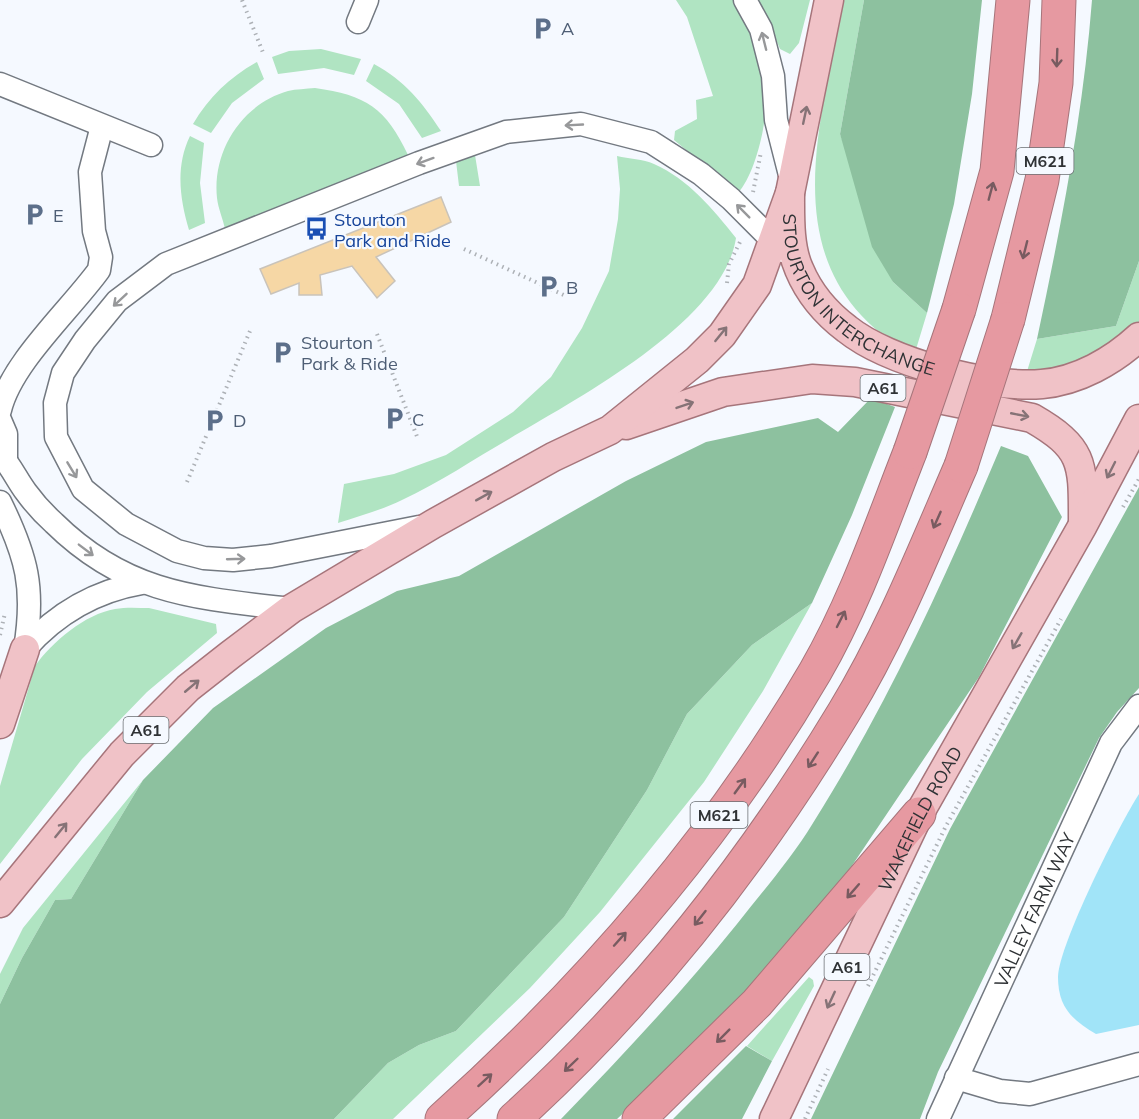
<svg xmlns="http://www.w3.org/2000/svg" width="1139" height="1119" font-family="Mulish,sans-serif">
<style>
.green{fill:#b0e4c2}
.forest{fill:#8dc19f}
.water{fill:#a1e4f8}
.building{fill:#f6d7a5;stroke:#c9c3ba;stroke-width:1.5}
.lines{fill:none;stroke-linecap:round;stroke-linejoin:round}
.minor-casing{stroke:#737981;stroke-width:25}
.major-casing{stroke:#a6757b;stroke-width:31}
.highway-casing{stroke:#a6757b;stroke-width:35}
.path{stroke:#adb1b6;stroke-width:4;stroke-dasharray:1.5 4.5;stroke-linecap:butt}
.minor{stroke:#fff;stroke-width:22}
.major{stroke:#f0c2c7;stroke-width:28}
.highway{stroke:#e699a1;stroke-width:33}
.highway-bridge-casing{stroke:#a6757b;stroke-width:35;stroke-linecap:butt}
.highway-bridge{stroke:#e699a1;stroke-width:33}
.oneway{stroke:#97989a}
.oneway2{stroke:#785b60}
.oneway3{stroke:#867377}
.labels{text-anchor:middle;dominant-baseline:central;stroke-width:4.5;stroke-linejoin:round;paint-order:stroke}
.shield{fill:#f5f9ff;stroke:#6a6e72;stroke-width:1.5}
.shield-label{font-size:16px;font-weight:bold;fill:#2f3235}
.service-label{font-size:18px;fill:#4e5e75;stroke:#f5f9ff;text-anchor:start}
.transit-label{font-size:18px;fill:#164399;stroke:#f5f9ff;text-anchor:start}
.street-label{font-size:18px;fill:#2f3235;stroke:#f5f9ff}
</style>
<rect width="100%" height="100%" fill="#f5f9ff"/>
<path class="green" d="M676,0H736C750,20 763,47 766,73C771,104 759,169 738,193L674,140L675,131L697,119L696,100L713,96L687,17Z
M759,0H810L799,43L790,54L780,49Z
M844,0H864L840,134L893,282L927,313L914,356C769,274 819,131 844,0Z
M321,49L361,59L354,75L324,68L278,74L272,57L289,51Z
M257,62L264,79L232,103L211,133L193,124C209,97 230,77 257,62Z
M374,64C405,81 422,102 441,131L422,138L399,104L366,81Z
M315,88C366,95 386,108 408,155L225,229C223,219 218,208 217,198C212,151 242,104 288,91C296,89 306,89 315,88Z
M190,136L204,143L200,183L205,223L189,230C180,199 175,167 190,136Z
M475,155L480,186H459L456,161Z
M617,156C629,159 643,159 654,164C688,179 713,209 736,238C723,322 578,398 509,439C474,459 439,483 402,500C382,510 359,516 338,523L344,484L394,474L446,455L513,412L551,377L582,328L609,271L618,219L620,189Z
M1139,261V335L1110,356L1024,381L1037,339L1116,326Z
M812,603L763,691L704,782L600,912L530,988L393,1119H334L388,1063L419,1045L456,1031L564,917L647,790L687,714L752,645Z
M149,608L216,624L217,633L147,692L82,759L0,864V786L35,666C52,642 85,614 115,609C126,607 138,608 149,608Z
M143,780L71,899L55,900L22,958L0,1004V974L23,928Z
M809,977L813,980L814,986L772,1061L747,1046Z"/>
<path class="forest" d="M864,0H982L972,94L954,204L927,313L893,282L872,247L840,134Z
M1092,0H1139V261L1116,326L1037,339C1061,226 1083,115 1092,0Z
M871,398L895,407L852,515L812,603L752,645L687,714L647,790L564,917L456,1031L419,1045L388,1063L334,1119H0V1004L22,958L55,900L71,899L143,780L213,708L326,628L397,591L459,576L626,481L706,442L818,418L838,432Z
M1001,446L1028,456L1062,517L979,677L843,879L771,965L678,1063L617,1119H561C622,1056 682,992 737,924C763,891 791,859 813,823C889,702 946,577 1001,446Z
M1139,487V688L1117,712L1099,738L938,1072L920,1119H811L950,829Z
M746,1046L772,1061L742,1119H673Z"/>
<path class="water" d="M1139,794V1025L1096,1034C1072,1020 1058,1007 1058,977C1058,946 1120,823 1139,794Z"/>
<path class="building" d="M441,197L451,222L376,257L395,281L377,298L352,266L320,275L322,295H299V283L271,294L260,269Z"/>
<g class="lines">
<defs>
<g id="minor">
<path d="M745,0L761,29L773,76L776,120L791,179"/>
<path d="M358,22L367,0"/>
<path d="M0,84L151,145"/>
<path d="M0,410C11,363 71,309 99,270L101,257L94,231L90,172L102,126"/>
<path d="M0,420L6,434V461"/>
<path d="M0,454C11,466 17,480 26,492C34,503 44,514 54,523C126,594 196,598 291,609"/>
<path d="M0,502C27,557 35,588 25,649"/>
<path d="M419,527L271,556L233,560L204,558L177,551L126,524L83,489L56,437L55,403L63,373L85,340L117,301L166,264L419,163L506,132L581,124L651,142L701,174L731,199L783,251"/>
<path d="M25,649C56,614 95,591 142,583"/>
<path d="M956,1078L1000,1091L1030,1094L1139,1064"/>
<path id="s1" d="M938,1119L1111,743L1139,706"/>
</g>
<g id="major">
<path id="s2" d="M829,0L790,193C790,217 789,247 799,269C809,293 827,314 847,329C888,362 990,389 1042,384C1078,381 1113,361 1139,337"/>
<path d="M626,425L723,392L812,379L855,382L1032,418C1084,448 1083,463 1083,520"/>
<path d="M0,724L25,649"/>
<path d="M0,903L122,754L188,688L230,655L291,609L433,524L553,457L610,430L697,360L722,335L757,285L790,193"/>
<path id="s3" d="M774,1119L919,814L1083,525L1139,419"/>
</g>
<path id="highway" d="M959,309L997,171L1013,0
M1008,319L1042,180L1056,83L1059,0
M442,1119C586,990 717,840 815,672C855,603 881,526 910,452
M514,1119C643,1002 754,861 844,712C891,635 925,549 961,466
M639,1119L757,1003L919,814"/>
</defs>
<use href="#minor" class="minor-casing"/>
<use href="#major" class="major-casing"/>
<use href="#highway" class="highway-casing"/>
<path class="path" d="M242,0L264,55
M753,192L761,152
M464,249L566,296
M727,283L729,264L741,240
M377,334L418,439
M187,482L250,331
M1123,507L1139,479
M0,635L5,613
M868,986L946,826L1061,619
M805,1119L828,1069"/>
<use href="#minor" class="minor"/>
<use href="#major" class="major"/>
<use href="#highway" class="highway"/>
<defs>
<path id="highway-bridge" d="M910,452L959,309
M961,466L1008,319"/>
</defs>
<use href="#highway-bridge" class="highway-bridge-casing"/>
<use href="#highway-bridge" class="highway-bridge"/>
</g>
<defs><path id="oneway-shaft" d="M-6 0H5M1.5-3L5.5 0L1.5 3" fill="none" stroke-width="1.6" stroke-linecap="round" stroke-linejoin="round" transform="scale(1.5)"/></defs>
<g class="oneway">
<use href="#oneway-shaft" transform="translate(764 41) rotate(-104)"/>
<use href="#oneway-shaft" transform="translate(574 125) rotate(177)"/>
<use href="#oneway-shaft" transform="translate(425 161) rotate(160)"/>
<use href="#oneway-shaft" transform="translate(743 211) rotate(-135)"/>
<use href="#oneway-shaft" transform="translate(120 300) rotate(137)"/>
<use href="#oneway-shaft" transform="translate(72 470) rotate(59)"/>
<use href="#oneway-shaft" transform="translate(86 550) rotate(37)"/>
<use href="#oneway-shaft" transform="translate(236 559) rotate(-2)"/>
</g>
<g class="oneway2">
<use href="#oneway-shaft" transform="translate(1057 58) rotate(92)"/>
<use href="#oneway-shaft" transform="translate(991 191) rotate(-75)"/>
<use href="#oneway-shaft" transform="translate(1025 250) rotate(104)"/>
<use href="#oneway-shaft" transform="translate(937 520) rotate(114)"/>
<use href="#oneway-shaft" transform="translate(841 619) rotate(-63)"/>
<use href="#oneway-shaft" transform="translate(813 760) rotate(123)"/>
<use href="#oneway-shaft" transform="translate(740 786) rotate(-54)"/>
<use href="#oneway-shaft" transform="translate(853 891) rotate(131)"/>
<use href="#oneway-shaft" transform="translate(700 918) rotate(128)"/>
<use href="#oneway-shaft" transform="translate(620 939) rotate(-48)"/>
<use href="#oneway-shaft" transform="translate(723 1036) rotate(135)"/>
<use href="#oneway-shaft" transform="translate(571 1065) rotate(136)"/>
<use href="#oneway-shaft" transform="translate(485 1080) rotate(-42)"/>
</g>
<g class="oneway3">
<use href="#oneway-shaft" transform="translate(805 115) rotate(-78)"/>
<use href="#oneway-shaft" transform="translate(721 334) rotate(-51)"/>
<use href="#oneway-shaft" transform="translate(685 405) rotate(-19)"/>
<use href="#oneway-shaft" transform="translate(1020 415) rotate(11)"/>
<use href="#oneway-shaft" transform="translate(1111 470) rotate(117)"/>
<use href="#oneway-shaft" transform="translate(484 496) rotate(-29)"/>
<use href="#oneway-shaft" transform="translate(1017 641) rotate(120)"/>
<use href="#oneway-shaft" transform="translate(192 686) rotate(-40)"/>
<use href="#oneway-shaft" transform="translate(61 830) rotate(-51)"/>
<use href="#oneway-shaft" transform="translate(831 1000) rotate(115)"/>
</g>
<defs>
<symbol id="parking-bare" viewBox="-9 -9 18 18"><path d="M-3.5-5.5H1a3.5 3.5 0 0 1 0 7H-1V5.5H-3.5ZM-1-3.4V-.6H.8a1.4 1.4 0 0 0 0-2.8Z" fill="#5c6f8a" stroke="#f5f9ff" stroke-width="2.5" paint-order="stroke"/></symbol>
<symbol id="bus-bare" viewBox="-9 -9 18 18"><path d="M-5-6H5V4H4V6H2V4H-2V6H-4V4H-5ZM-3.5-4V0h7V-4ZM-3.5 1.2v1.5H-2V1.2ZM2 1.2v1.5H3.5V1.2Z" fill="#1a4fb4" stroke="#f5f9ff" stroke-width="2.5" paint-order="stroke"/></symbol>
</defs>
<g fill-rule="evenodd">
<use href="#parking-bare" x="526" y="12" width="33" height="33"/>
<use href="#parking-bare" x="18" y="198" width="33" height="33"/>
<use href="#bus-bare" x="300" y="212" width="33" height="33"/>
<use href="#parking-bare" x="532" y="270" width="33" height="33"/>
<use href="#parking-bare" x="266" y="336" width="33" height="33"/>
<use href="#parking-bare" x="378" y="402" width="33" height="33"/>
<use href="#parking-bare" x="198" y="404" width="33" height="33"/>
</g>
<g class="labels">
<g class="shield">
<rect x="1016.5" y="148" width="57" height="26" rx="4.5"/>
<rect x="860.5" y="375" width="45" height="26" rx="4.5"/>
<rect x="123.5" y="717" width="45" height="26" rx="4.5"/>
<rect x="690.5" y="802" width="57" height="26" rx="4.5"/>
<rect x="824.5" y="954" width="45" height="26" rx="4.5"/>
</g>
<g class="shield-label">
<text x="1045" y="161">M621</text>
<text x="883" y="388">A61</text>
<text x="146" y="730">A61</text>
<text x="719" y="815">M621</text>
<text x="847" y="967">A61</text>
</g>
<g class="service-label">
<text x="561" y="28">A</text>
<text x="53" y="215">E</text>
<text x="566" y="287">B</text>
<text x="301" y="342">Stourton<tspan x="301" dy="21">Park &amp; Ride</tspan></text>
<text x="412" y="419">C</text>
<text x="233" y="420">D</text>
</g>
<g class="transit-label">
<text x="334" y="219">Stourton<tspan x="334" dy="21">Park and Ride</tspan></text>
</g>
<g class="street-label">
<text stroke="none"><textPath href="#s2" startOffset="333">STOURTON INTERCHANGE</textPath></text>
<text stroke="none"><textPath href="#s3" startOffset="334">WAKEFIELD ROAD</textPath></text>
<text stroke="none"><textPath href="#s1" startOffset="230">VALLEY FARM WAY</textPath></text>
</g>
</g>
</svg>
